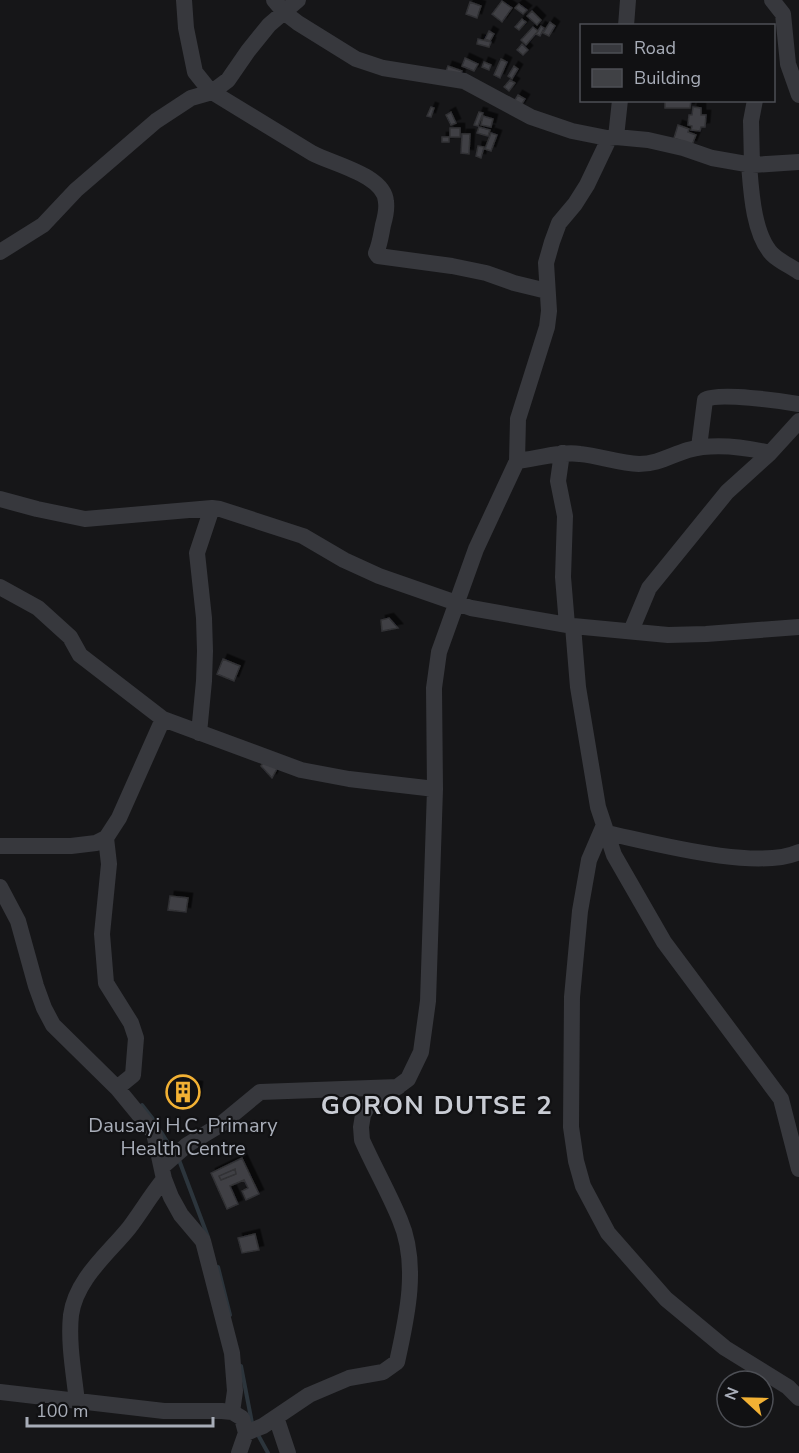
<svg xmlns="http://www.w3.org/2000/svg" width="799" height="1453" font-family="'Nunito Sans',sans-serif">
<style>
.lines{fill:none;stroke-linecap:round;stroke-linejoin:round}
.stream{stroke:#2c353c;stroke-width:4}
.building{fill:#404145;stroke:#303034;stroke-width:1.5;filter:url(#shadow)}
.minor{stroke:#37383d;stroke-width:16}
.labels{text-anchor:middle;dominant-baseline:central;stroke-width:4.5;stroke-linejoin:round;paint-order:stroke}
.poi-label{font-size:20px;fill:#a8adb8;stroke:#111113}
.district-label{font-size:26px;font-weight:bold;letter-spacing:1.5px;fill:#c9ccd4;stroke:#111113}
</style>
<defs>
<filter id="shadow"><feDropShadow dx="4.5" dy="-4.5" stdDeviation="0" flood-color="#0009"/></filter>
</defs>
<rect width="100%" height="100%" fill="#161618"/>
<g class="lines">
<path class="stream" d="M142,1105L156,1123
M161,1132L173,1151
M179,1160L208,1237
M218,1267L230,1315
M241,1366L252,1423
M257,1433L268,1453"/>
</g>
<path class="building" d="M502,1L512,8L502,22L492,14Z
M470,2L481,6L477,18L466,14Z
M519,4L527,10L523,14L515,8Z
M532,11L541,20L537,25L527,16Z
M522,19L526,22L519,30L515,27Z
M550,22L555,26L549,36L543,33Z
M541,26L544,28L540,36L536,34Z
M533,27L538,31L526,45L521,40Z
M489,31L494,34L490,41L485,39Z
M478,39L491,42L489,47L477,44Z
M522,44L528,50L523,55L517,50Z
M465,58L478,64L474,71L462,66Z
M501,59L507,62L500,78L494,75Z
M484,62L491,65L489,70L482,67Z
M448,66L462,71L459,79L445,74Z
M514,66L518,69L512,79L508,76Z
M510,80L515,83L509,91L504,87Z
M518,95L525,99L520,107L513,103Z
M665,100H691L690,108H665Z
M431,107L434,108L431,117L427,116Z
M693,107L701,108V115H706L705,127H701L700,131L691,130L692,126L688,125L689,115H692Z
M451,112L456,123L451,125L446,115Z
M479,112L483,113L478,126L474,125Z
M483,116L493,119L491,127L481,125Z
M678,125L689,129L688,132L696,135L692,145L674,138Z
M479,127L490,130L488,136L477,133Z
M450,128H460V137H450Z
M491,133L497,135L491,151L485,149Z
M462,134H470L469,154L461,153Z
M442,137H449V142H442Z
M478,146L484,147L481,158L476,156Z
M389,618L398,628L382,631L381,620Z
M223,659L240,666L234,681L217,674Z
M266,759L279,765L272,778L261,766Z
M170,896L188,898L186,912L168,910Z
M171,1081L198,1086L196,1103L168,1099Z
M242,1158L259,1194L246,1200L242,1191L248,1188L244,1180L230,1186L238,1204L227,1209L211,1173Z
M235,1169L236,1174L221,1180L219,1176Z
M255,1234L259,1250L242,1253L238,1238Z"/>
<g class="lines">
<path class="minor" d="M184,0L186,28L195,72L211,92
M274,0L285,13L298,23L356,59L383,68L464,81L531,117L572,131L607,138L616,137L648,140L683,148L712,158L752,165L799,162
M772,0L783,14L788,64L799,95
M626,26L628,0
M212,92L312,153C332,164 385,175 386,202C387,209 385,218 383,225C381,235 380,244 376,253L378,256L452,266L486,273L514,283L547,291
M616,137L620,100
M749,164C751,189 753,234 772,254C779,261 790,266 799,272
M752,165L751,121L755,100
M0,252L43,225L76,190L156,121L191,98L212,92L228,80L248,51L269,25L298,0
M699,447L705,400C717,392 782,401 799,404
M562,453L558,481L565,516L563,577L567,625
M517,461C536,459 561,451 580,454C600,456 619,463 639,464C658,464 671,455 688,450C714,443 744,447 770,453
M0,499L37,509L85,519L212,508L220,509L303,536L344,560L379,576L471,608L573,626L668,635L706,634L799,627
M0,587L38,608L70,637L80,655L163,719L301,770L349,779L435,789
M573,626L578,687L598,807L614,855L664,942L781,1099L799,1169
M631,631L649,588L727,492L770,453L799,421
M199,733L204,681L205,651L204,618L197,553L212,508
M604,825L589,860L580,911L572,997L571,1127L576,1161L583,1186L608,1233L666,1299L725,1348L788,1387L799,1398
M607,833C654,843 756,871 799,852
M106,838L109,864L102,934L106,983L131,1023L136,1038L133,1075L117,1088
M0,846H71L96,843L106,838L119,818L163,719
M0,887L18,921L36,986L44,1008L53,1025L117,1088L154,1133L164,1179L171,1197L181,1215L203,1241L232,1353L235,1391L232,1412
M162,1167L187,1145L220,1125L260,1092L398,1087
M0,1392L164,1411H222L232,1412L242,1418L246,1433L239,1453
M77,1402C74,1374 68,1343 71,1315C76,1279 108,1254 129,1228C141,1212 151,1195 164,1179
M276,1417L288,1453
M246,1433L263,1426L309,1395L349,1378L383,1372L397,1362C407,1317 419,1264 400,1220C389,1193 374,1167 362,1140L361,1127L363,1115L369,1104L385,1096L408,1079L421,1052L428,1001L435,789L434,688L439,652L476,549L517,461L518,419L547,327L549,311L546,263L552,242L559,223L575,204L587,185L607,143V138"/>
</g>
<defs>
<symbol id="building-ring" viewBox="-11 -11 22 22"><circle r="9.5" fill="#111113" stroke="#f2b134" stroke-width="1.5"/><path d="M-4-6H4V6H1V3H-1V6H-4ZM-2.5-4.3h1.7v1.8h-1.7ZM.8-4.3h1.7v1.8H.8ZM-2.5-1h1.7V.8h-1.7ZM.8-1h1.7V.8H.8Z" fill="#f2b134"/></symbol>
</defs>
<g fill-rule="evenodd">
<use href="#building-ring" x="164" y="1073" width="38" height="38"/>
</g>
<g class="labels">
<g class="poi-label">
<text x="183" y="1125">Dausayi H.C. Primary<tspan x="183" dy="23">Health Centre</tspan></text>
</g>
<g class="district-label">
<text x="437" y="1105">GORON DUTSE 2</text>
</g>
</g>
<rect x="580" y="24" width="195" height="78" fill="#111113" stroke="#4d4f55" stroke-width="1.5"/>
<rect x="592" y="44" width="30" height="9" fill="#37383d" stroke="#4d4f55" stroke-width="1.5"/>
<text x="634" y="54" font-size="18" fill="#a8adb8">Road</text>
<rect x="592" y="69" width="30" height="18" fill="#404145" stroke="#4d4f55" stroke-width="1.5"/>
<text x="634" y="84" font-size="18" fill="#a8adb8">Building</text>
<g transform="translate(745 1399) rotate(292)"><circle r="28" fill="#111113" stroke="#4d4f55" stroke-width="1.5"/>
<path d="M0-4.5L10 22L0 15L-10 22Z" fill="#f2b134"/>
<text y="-9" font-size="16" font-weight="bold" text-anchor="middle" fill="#a8adb8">N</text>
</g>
<path d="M27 1417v9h186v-9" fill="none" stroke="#a8adb8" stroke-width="3"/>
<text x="36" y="1417" font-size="18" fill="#a8adb8" stroke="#111113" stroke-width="4.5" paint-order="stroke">100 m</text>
</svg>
